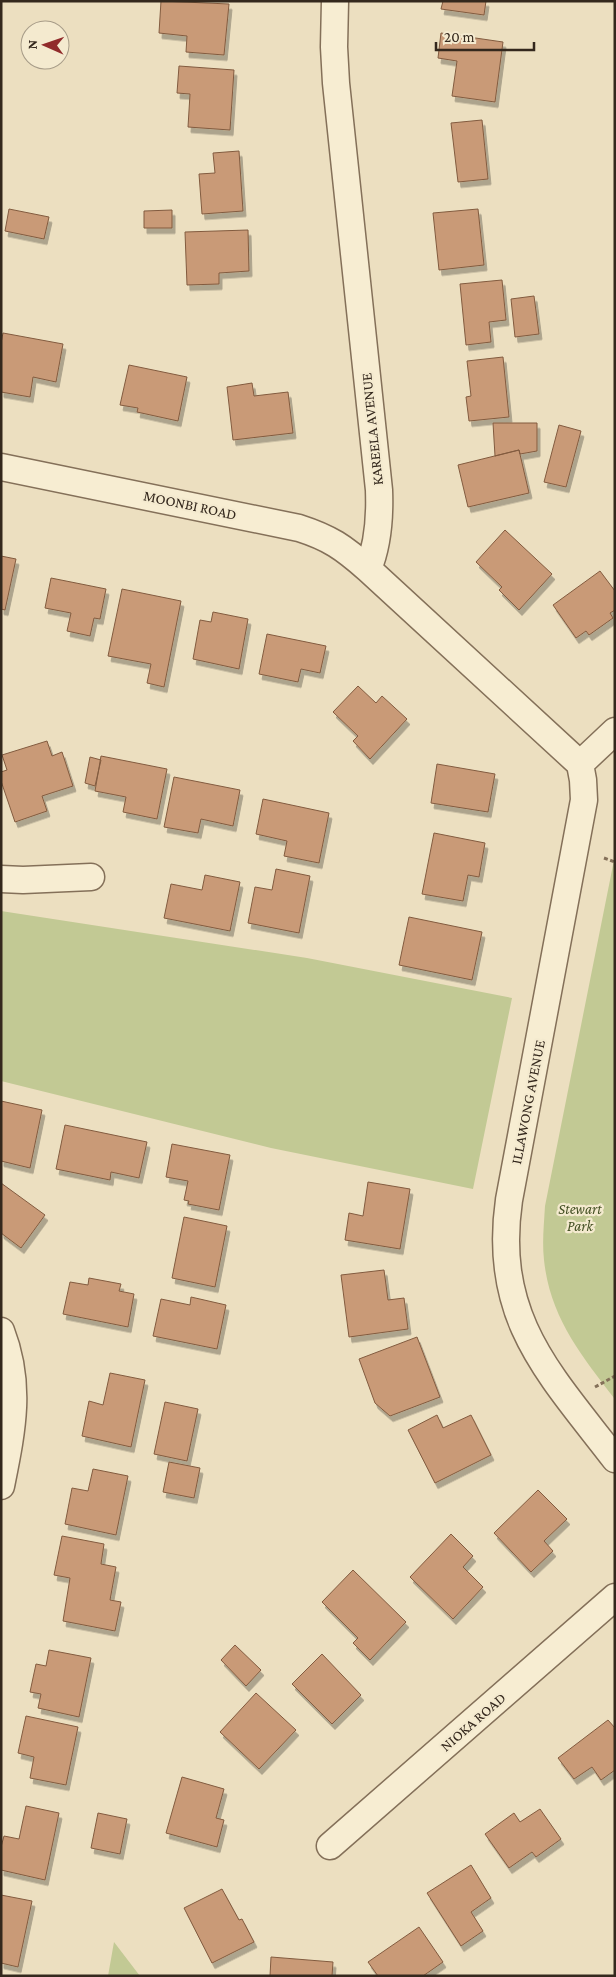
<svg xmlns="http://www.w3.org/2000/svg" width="616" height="1977" font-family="'Crimson Pro',serif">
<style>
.green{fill:#c2c994}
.building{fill:#c99a77;stroke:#825b3f;filter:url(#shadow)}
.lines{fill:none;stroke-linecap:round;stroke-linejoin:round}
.street-casing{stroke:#847059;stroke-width:29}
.path{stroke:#847059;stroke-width:3;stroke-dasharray:4 2.5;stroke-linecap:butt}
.street{stroke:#f7edd2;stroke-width:26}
.labels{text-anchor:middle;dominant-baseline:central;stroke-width:4.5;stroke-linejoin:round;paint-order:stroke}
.street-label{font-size:15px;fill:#34281d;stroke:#f4eacf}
.park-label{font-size:15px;font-style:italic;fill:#445024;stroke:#f4eacf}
</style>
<defs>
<filter id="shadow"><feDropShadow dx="3" dy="5.5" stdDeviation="0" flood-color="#0004"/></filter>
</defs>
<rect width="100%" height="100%" fill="#ecdfc0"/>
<path class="green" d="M615,855V1398H614C581,1355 550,1317 544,1260C542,1242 544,1224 545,1206Z
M1,911L307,958L512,998L473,1189L271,1148L1,1081Z
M114,1942L140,1976H108Z"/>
<path class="building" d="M161,1L229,4L224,55L186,52L187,36L159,33Z
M443,1H486L484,15L441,9Z
M441,33L503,42L495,102L452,96L457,61L438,58Z
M179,66L234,70L230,130L188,127L190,94L177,93Z
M482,120L488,179L458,182L451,123Z
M239,151L243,211L202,214L199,174L215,173L213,153Z
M9,209L49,217L44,239L5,231Z
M478,209L484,265L439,270L433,213Z
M172,210V228H144V211Z
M248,230L249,271L219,273V284L187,285L185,232Z
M502,280L506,320L489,322L491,342L466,345L460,284Z
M534,296L539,334L515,337L511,299Z
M3,333L63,344L56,382L33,377L30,397L1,392V343Z
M503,357L509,417L469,421L466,397L471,396L467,361Z
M129,365L187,377L178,421L137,412L138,408L120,405Z
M252,383L254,396L288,392L293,433L233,440L227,387Z
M493,423H537V451L520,454L519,450L495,456Z
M559,425L581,431L566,487L544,482Z
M519,450L529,493L468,507L458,465Z
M505,530L552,574L519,610L499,590L502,587L476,562Z
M1,556L16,559L5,610L1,609Z
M600,571L615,591V610L610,613L613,618L589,635L586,631L576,638L553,605Z
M51,578L106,589L100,619L94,618L90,636L67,631L71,613L45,608Z
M122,589L181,601L164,687L147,683L151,664L108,656Z
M213,612L248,619L239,669L193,659L200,620L211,622Z
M267,634L326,646L320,673L301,669L298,682L259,674Z
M358,686L376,703L382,696L407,719L370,759L353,741L358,736L333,712Z
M47,741L52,756L62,752L73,786L42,796L47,811L15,822L1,781V772L7,770L2,755Z
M101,756L167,769L157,819L123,812L126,797L95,791Z
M90,757L101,760L95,786L85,783Z
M437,764L495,774L488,812L431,803Z
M174,777L240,790L233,826L201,819L198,833L164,827Z
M263,799L329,813L319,863L284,856L287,841L256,834Z
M434,833L485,843L479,877L468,875L463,901L422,894Z
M276,869L310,876L299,933L248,923L255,887L272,890Z
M205,875L240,882L230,931L164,918L171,884L202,890Z
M409,917L482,932L472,980L399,965Z
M1,1101L42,1110L30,1168L1,1161Z
M65,1125L147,1142L139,1178L111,1172L110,1180L56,1169Z
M172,1144L230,1155L219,1210L188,1204L189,1201L184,1200L188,1181L166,1177Z
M368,1182L410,1189L400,1249L345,1240L349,1213L363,1216Z
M1,1183L45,1215L21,1248L1,1233Z
M184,1217L227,1226L215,1287L172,1278Z
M384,1270L388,1300L404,1298L408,1329L349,1337L341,1275Z
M89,1278L121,1284L119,1291L134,1294L128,1327L63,1314L70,1282L88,1285Z
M191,1297L226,1305L217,1349L153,1336L161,1299L190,1305Z
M417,1337L440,1397L390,1416L375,1403L359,1359Z
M110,1373L145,1380L131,1447L82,1436L89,1401L103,1405Z
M165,1402L198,1409L187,1461L154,1454Z
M437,1415L443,1428L471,1415L491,1455L435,1483L408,1430Z
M169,1462L200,1468L194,1498L163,1492Z
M93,1469L128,1476L116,1535L65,1524L72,1488L88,1491Z
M538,1490L567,1519L544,1541L553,1551L531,1572L494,1533Z
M451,1534L473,1556L463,1567L483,1587L453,1619L410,1577Z
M62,1536L104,1544L101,1564L116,1567L110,1600L121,1602L115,1631L63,1621L70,1578L54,1575Z
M353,1570L406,1622L370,1660L353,1643L358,1638L322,1602Z
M235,1645L261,1670L246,1686L221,1660Z
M49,1650L91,1658L79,1717L38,1708L41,1694L30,1692L36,1664L46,1666Z
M322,1654L361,1695L332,1724L292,1684Z
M256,1693L296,1730L259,1769L220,1732Z
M26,1716L78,1727L66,1785L30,1778L34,1757L18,1753Z
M608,1720L615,1728V1770L601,1780L592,1767L574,1779L558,1758Z
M182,1777L224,1789L216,1818L224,1820L217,1847L166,1833Z
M26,1806L59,1813L45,1880L1,1870V1847L4,1836L19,1839Z
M540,1809L561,1839L536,1857L532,1852L509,1868L485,1834L514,1813L520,1822Z
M98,1813L127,1819L120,1854L91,1848Z
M471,1865L491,1898L471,1912L483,1931L461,1946L427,1893Z
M222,1889L239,1920L242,1919L254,1942L212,1963L184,1908Z
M1,1895L32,1901L18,1967L1,1963Z
M419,1927L443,1962L423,1976H378L368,1962Z
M271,1957L333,1962L332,1976H270Z"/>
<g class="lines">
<defs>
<path id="street" d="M335,1L334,47L336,83L379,490C380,516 378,545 368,569
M1,467L299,528C330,538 343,547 368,569L580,764
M580,764L583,780L584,800L509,1200C492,1318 549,1373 615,1459
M580,764L615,731
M1,879L23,880L91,877
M1,1331C22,1385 12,1431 1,1486
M330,1846L615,1597"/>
</defs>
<use href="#street" class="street-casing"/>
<path class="path" d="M604,858L615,862
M595,1387L615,1376"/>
<use href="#street" class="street"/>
</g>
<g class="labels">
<g class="street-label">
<text transform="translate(372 429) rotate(-96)">KAREELA AVENUE</text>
<text transform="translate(190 505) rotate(12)">MOONBI ROAD</text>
<text transform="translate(528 1102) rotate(-79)">ILLAWONG AVENUE</text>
<text transform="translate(473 1722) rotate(-41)">NIOKA ROAD</text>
</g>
<g class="park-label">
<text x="580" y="1209">Stewart<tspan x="580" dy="17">Park</tspan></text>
</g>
</g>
<rect width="616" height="1977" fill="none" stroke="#34281d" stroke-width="5"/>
<g transform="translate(45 45) rotate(272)"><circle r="24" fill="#f4eacf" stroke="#a79c88"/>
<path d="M0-4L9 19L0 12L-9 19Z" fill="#912b2b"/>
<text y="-8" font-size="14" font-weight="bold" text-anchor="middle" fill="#34281d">N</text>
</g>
<path d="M436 42v8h98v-8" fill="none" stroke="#34281d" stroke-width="2.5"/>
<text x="444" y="42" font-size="15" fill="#34281d" stroke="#f4eacf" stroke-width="4" paint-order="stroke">20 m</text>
</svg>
